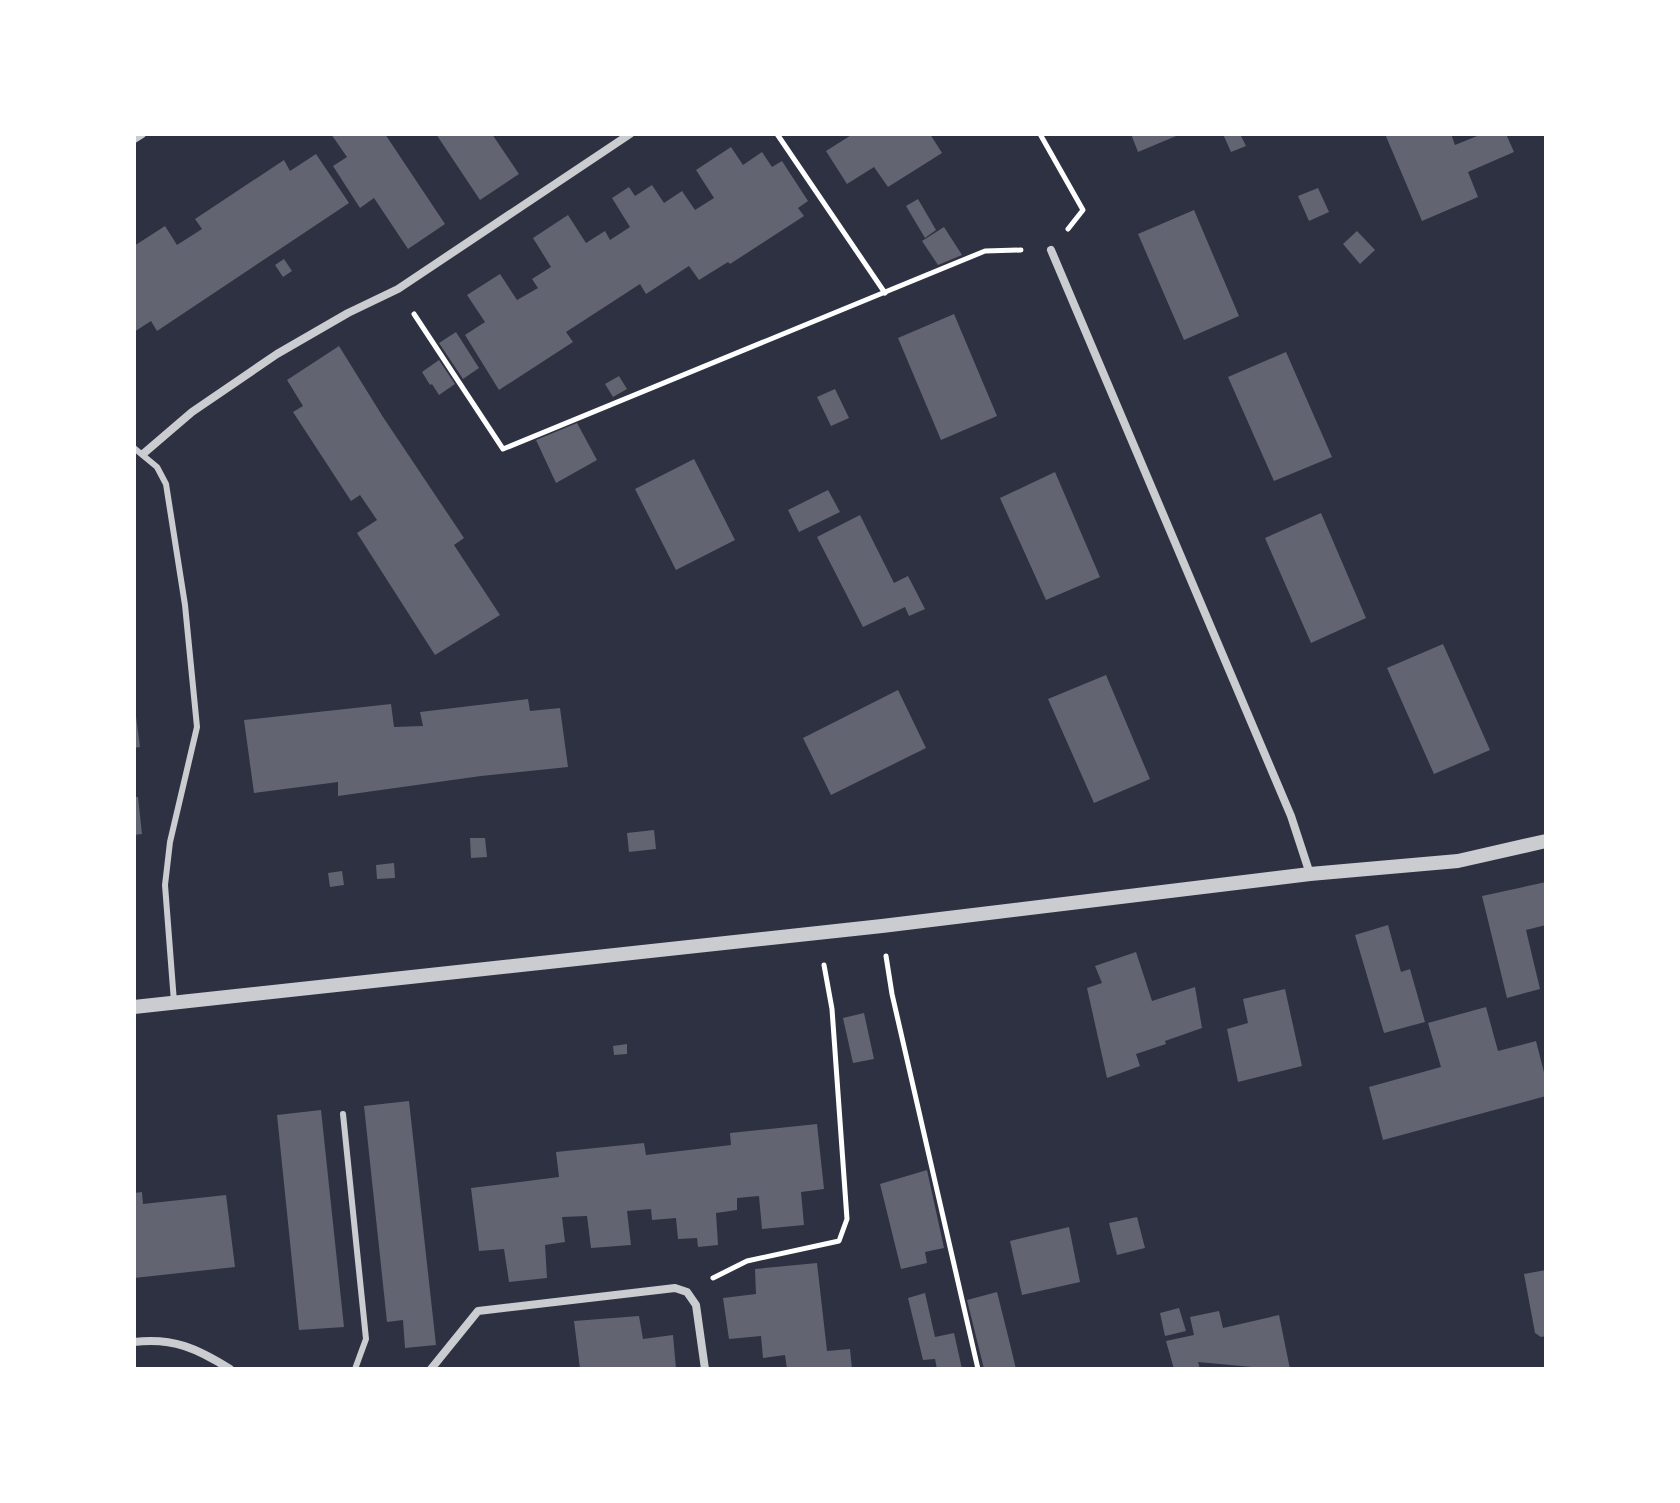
<svg xmlns="http://www.w3.org/2000/svg" width="1680" height="1503" font-family="'Fira Sans',sans-serif">
<style>
.building{fill:#626471}
.lines{fill:none;stroke-linecap:round;stroke-linejoin:round}
.path{stroke:#fff;stroke-width:5}
.service{stroke:#caccd0;stroke-width:6}
.minor{stroke:#caccd0;stroke-width:8}
.tertiary{stroke:#caccd0;stroke-width:14}
</style>
<rect width="100%" height="100%" fill="#2d3142"/>
<path class="building" d="M331,134H385L445,224L408,249L374,198L360,208L333,166L347,157Z
M436,134H492L519,174L480,200Z
M853,134H930L942,153L888,187L874,167L847,184L826,151Z
M1131,134H1181L1138,152Z
M1223,134H1240L1246,146L1231,152Z
M1385,134H1451L1455,145L1482,134H1506L1514,152L1468,172L1478,197L1422,221Z
M731,147L743,165L762,152L772,167L782,161L808,201L798,208L804,216L730,264L728,262L699,280L689,266L646,294L640,284L566,332L573,342L499,390L465,335L485,322L467,295L500,274L517,300L538,288L532,279L551,267L533,238L568,215L586,243L605,231L610,240L630,227L612,198L629,187L635,196L652,185L664,203L682,191L695,210L714,198L696,170Z
M316,154L349,203L157,331L151,321L134,332V246L165,226L177,245L202,229L195,219L284,160L290,171Z
M1318,188L1329,212L1309,221L1298,196Z
M918,199L936,230L925,238L906,206Z
M1194,210L1239,316L1184,340L1138,234Z
M944,227L962,255L938,265L922,241Z
M1357,231L1375,250L1360,264L1343,244Z
M284,259L292,271L283,277L275,265Z
M954,314L997,416L941,440L898,338Z
M456,332L479,368L463,379L439,343Z
M339,346L383,417L464,538L454,545L500,615L435,655L357,533L377,520L360,495L351,501L293,412L303,406L287,380Z
M1286,352L1332,457L1274,481L1228,377Z
M439,360L455,384L439,395L432,384L430,385L422,372Z
M619,376L627,389L613,397L605,384Z
M835,389L849,418L831,426L817,397Z
M577,423L597,460L556,483L536,440Z
M694,459L735,540L676,570L635,489Z
M1055,472L1100,577L1046,600L1000,498Z
M828,490L840,512L799,532L788,510Z
M1321,513L1366,618L1311,643L1265,538Z
M860,515L894,583L908,576L925,609L909,616L905,607L863,627L817,537Z
M1443,644L1490,750L1434,774L1387,668Z
M1106,675L1150,779L1094,803L1048,699Z
M898,690L926,748L831,795L803,738Z
M528,699L530,711L560,708L568,767L481,776L338,796V782L254,793L244,720L391,704L394,727L423,726L420,712Z
M134,716H136L140,747L134,748Z
M134,797H138L142,834L134,835Z
M654,830L656,849L629,852L627,833Z
M470,838H485L487,857L471,858Z
M394,863L395,878L377,879L376,865Z
M342,871L344,885L330,887L328,873Z
M1546,882V925L1526,930L1540,989L1507,998L1482,896Z
M1388,925L1401,972L1410,969L1425,1022L1384,1033L1355,935Z
M1136,952L1152,1001L1195,987L1202,1028L1165,1041L1166,1044L1136,1054L1140,1066L1107,1078L1087,988L1102,983L1095,966Z
M1285,989L1302,1066L1238,1082L1227,1029L1248,1023L1243,999Z
M1486,1007L1498,1051L1536,1041L1546,1080V1096L1383,1140L1369,1087L1441,1067L1428,1023Z
M864,1013L874,1059L853,1063L843,1018Z
M627,1044V1054L614,1055L613,1046Z
M409,1101L436,1345L405,1348L403,1320L387,1322L364,1106Z
M321,1110L344,1327L299,1330L277,1115Z
M817,1124L824,1189L801,1192L804,1225L762,1229L759,1196L737,1198V1210L716,1213L718,1245L698,1247L697,1238L678,1239L676,1218L652,1220L651,1209L627,1211L631,1245L591,1248L587,1216L562,1217L565,1242L545,1245L547,1278L509,1282L504,1249L479,1251L471,1188L559,1177L556,1152L644,1143L646,1155L731,1145L730,1133Z
M927,1170L944,1248L925,1252L927,1263L901,1269L880,1184Z
M142,1192L143,1204L226,1195L235,1267L134,1278V1193Z
M1137,1217L1145,1248L1117,1255L1109,1223Z
M1069,1227L1080,1282L1022,1295L1010,1241Z
M817,1263L827,1351L850,1349L852,1369H787L785,1355L763,1358L761,1336L729,1339L723,1298L756,1294L755,1269Z
M1546,1270V1336L1541,1337L1535,1333L1524,1274Z
M997,1292L1010,1344L1016,1369H984L967,1300Z
M925,1293L935,1337L954,1333L962,1369H937L935,1359L923,1360L908,1298Z
M1179,1308L1186,1331L1165,1336L1160,1313Z
M1219,1311L1223,1328L1279,1315L1290,1369H1252V1367L1198,1362L1200,1369H1174L1166,1341L1194,1335L1190,1317Z
M639,1316L643,1339L673,1335L676,1369H580L574,1321Z"/>
<g class="lines">
<path class="path" d="M777,134L885,293
M1040,134L1083,210L1068,229
M414,314L503,449L985,251L1021,250
M886,956L892,994L978,1369
M713,1278L747,1261L839,1241L847,1219L832,1009L824,965"/>
<path class="service" d="M134,448L157,467L166,484L185,605L197,727L170,842L165,885L174,1002
M343,1114L366,1339L355,1369"/>
<path class="minor" d="M134,139L142,134
M1051,250L1291,816L1310,874
M143,454L192,412L277,354L348,313L398,289L630,134
M134,1342C173,1337 198,1349 230,1369
M431,1369L478,1311L675,1288L687,1292L696,1305L705,1369"/>
<path class="tertiary" d="M134,1007L882,926L1310,874L1458,861L1546,841"/>
</g>
<rect width="1680" height="1503" fill="none" stroke="#ffffff" stroke-width="272"/>
</svg>
